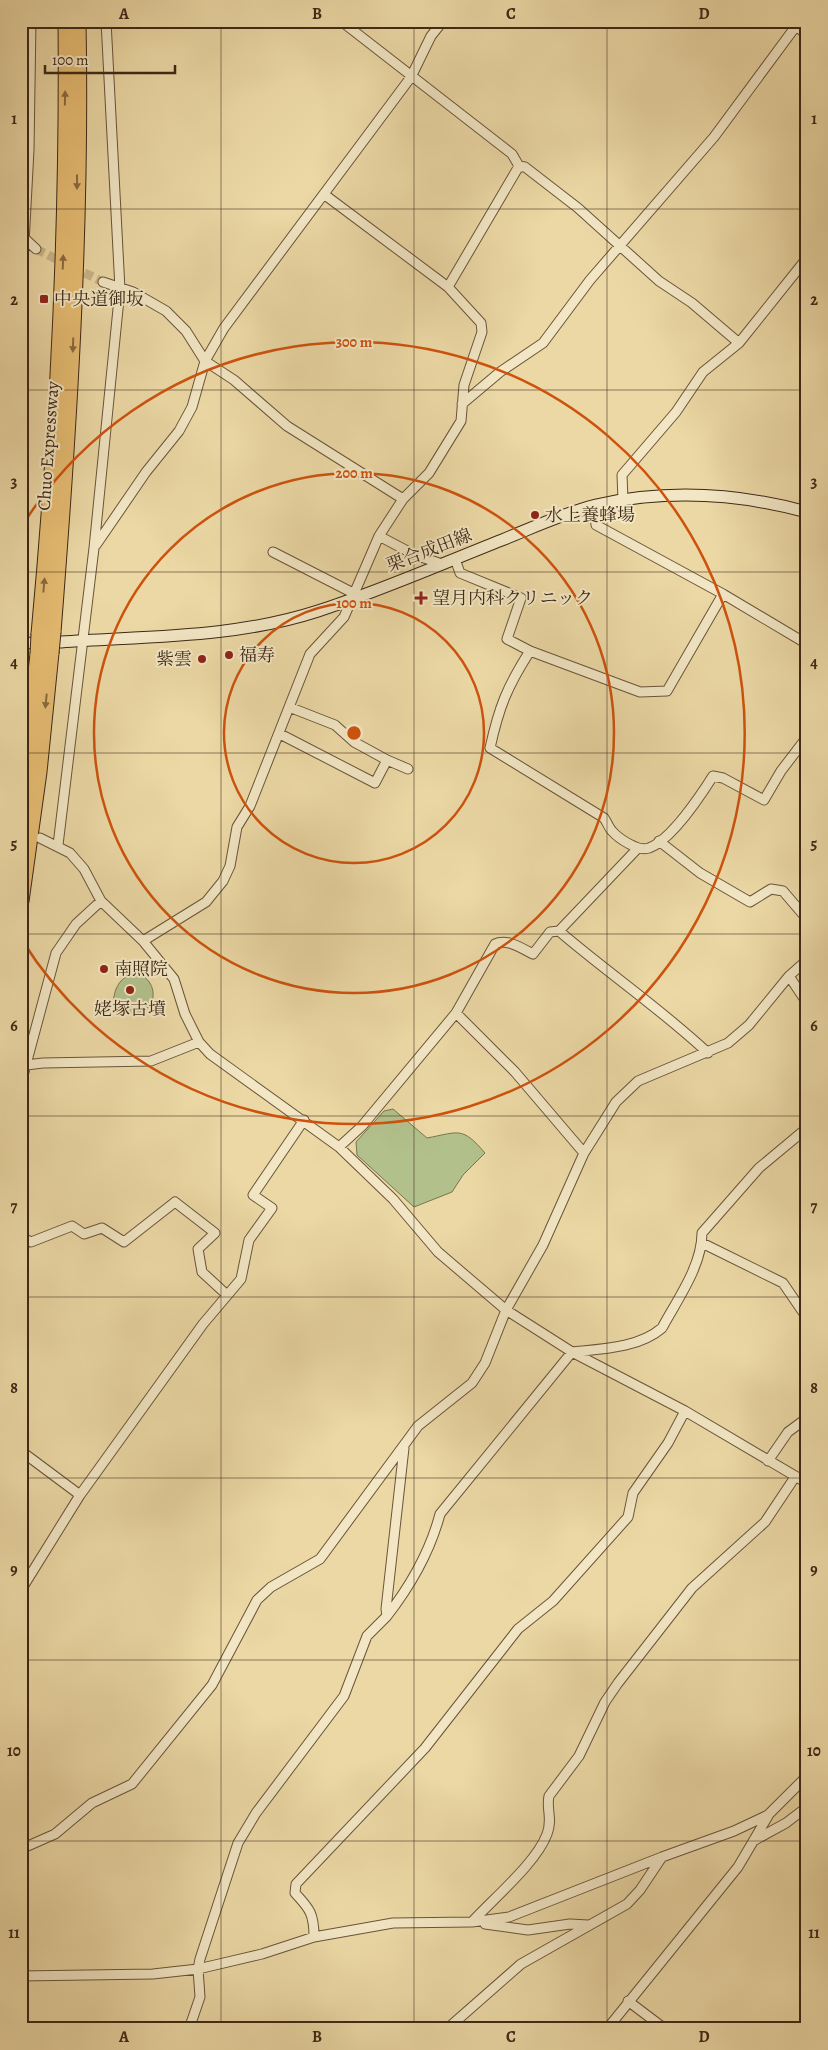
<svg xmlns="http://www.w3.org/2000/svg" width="828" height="2050" font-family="Alegreya,'Noto Serif JP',serif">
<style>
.green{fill:#b2c08b;stroke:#787450}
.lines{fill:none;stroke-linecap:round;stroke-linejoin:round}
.street-tunnel{stroke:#c8b588;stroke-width:9;stroke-dasharray:9 4.5;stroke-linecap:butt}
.street-casing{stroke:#69543a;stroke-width:11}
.secondary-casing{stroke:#3e2816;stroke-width:13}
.highway-casing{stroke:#3e2816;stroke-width:17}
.street{stroke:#f2e6c4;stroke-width:9}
.secondary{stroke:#f2e6c4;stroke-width:11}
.highway{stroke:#e6bc72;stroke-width:15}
.highway-bridge-casing{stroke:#3e2816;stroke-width:17;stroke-linecap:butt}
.highway-bridge{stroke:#e6bc72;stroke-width:15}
.oneway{fill:#8a6b3f}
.grid{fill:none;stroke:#3e2816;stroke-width:1;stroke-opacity:0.55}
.ring{fill:none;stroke:#ce520e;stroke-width:2.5}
.poi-dot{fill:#8f2418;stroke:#f2e6c4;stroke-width:2}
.labels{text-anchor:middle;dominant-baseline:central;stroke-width:4;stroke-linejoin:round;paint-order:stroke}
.poi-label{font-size:18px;fill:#3e2816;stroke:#f2e6c4;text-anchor:start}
.street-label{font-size:18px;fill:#3e2816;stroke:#f2e6c4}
.centre{fill:#ce520e;stroke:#f2e6c4;stroke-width:2.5}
.ring-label{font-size:15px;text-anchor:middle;font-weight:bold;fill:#ce520e;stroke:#f2e6c4;stroke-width:4;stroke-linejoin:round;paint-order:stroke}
.neatline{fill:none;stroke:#3e2816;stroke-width:2}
.grid-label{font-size:16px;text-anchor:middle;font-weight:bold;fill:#3e2816}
</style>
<rect width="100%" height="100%" fill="#ebd8a5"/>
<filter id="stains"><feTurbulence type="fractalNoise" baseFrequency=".004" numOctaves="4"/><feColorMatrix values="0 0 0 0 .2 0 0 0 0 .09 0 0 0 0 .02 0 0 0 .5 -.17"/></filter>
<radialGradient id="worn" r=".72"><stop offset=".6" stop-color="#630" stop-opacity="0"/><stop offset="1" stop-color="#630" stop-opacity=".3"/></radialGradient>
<path class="green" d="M134,972C168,981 154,1032 113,1005C114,988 119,979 134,972Z
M393,1109L427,1138C459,1132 462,1126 485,1153L463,1175L452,1192L414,1207L357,1155L356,1142L384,1111Z"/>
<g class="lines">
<path class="street-tunnel" d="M36,249L103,282"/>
<defs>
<path id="street" d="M341,21L512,154L519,166L525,167L578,208L659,281L692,303L739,343
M791,21L807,35
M325,195L448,287
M22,236L36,249
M103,282L133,292L166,311L186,331L205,361L234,380L287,426L403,499
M21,299L29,150L31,21
M462,404L500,372L543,343L590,280L714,137L796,26
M623,500L622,475L676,412L703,372L739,343L807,258
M594,506L596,525L723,594L807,644
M96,545L146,472L179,431L192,407L205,361L224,328L411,77L431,36L443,21
M273,552L355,594
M455,559L460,573L521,598L507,639L530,651
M442,564L415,555L379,536L403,499L429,473L461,421L464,385L482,332L481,323L448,287L519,166
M723,594L667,691L640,692L530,651C507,687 499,707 490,748L604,818C607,822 609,828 612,831C619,839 639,852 649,848C671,840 701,795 713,776L723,778L764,800L781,771L807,737
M280,734L375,783L387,760L354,742L335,725L289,707
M387,760L408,769
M40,838L70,853L84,869L101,901L143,941L174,979L185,1014L199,1042L210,1054L339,1147L393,1199L438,1252L506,1310L572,1352L685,1411L807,1483
M659,841L700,873L750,902L771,889L783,891L807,919
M58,845L94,548L120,289L106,21
M559,931C608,973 661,1009 708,1053
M143,941L206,902L223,881L230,866L237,827L250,806L310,654L344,617L379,536
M789,976L807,1003
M456,1013L515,1072L584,1153
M26,1065L43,1063L151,1061L199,1042
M21,1083L56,953L76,924L101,901
M339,1147L362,1126L456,1013L495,944C507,938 521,948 533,954L550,932L559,931L638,848
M21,1237L31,1242L72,1226L84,1234L102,1228L124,1242L175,1202L215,1233L198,1249L202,1272L227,1295
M702,1243L783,1283L807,1318
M21,1451L80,1495
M768,1461L788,1432L807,1418
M21,1590L80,1495L203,1324L241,1279L249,1240L272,1208L253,1195L304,1120
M387,1616C411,1585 430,1552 440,1514L572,1352C602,1349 639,1348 662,1328C677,1300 702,1266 702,1233L759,1168L807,1128
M755,1840L786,1823L807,1807
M21,1849L55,1834L92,1803L132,1784L212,1685L257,1600L271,1587L320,1559L418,1426L472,1383L485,1363L506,1310L543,1245L584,1153L616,1102L638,1081L728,1043L749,1025L789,976L807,960
M472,1922C494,1898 537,1862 547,1834C553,1819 546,1809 549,1796L579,1756L605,1702L618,1683L692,1588L765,1522L795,1477
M485,1924L528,1930L570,1924L588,1925
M314,1937C314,1914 310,1909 295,1893L296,1884L425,1748L518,1629L553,1601L628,1517L633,1493L668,1443L685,1411
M21,1976L153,1974L198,1969L262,1954L314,1937L393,1923L472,1922L509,1917L662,1857L734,1831L768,1815L807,1776
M628,2001L665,2029
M189,2029L200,1997L198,1969L200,1959L238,1843L256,1813L344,1696L367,1636L387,1616L386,1609L404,1448
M447,2029L521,1964L627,1904L640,1890L662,1857
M607,2029L738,1867L768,1816"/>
<path id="secondary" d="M61,642C148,636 235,638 318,611C380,591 441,564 502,540C532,528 564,513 596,505C667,489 737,493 807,512
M21,644L28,643"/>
<path id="highway" d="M53,632C69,429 82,225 78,21
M39,634C58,430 68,226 66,21
M21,802L38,654
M21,901L39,772L51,653"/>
</defs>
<use href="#street" class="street-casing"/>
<use href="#secondary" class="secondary-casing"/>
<use href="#highway" class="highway-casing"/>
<use href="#street" class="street"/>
<use href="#secondary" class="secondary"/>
<use href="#highway" class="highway"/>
<defs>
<path id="highway-bridge" d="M51,653L53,632
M38,654L39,634"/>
</defs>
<use href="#highway-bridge" class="highway-bridge-casing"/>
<use href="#highway-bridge" class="highway-bridge"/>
</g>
<defs><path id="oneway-solid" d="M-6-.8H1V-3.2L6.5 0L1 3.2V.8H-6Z" transform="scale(1.25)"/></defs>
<g class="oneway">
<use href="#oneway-solid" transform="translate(65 98) rotate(-89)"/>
<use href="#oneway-solid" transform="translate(77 182) rotate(90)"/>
<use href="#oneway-solid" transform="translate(63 262) rotate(-88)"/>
<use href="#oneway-solid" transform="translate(73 345) rotate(92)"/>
<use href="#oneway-solid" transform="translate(44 585) rotate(-85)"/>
<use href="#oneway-solid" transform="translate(46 701) rotate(96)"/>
</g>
<path class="grid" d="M221,21V2029M414,21V2029M607,21V2029M21,209H807M21,390H807M21,572H807M21,753H807M21,934H807M21,1116H807M21,1297H807M21,1478H807M21,1660H807M21,1841H807"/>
<g class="ring">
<circle cx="354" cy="733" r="130"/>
<circle cx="354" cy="733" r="260"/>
<path d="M22 526A391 391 0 1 1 22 940"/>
</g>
<g class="poi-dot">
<rect x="39" y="294" width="10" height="10" rx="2.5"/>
<circle cx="535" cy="515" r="5"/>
<path d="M418.5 590.5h5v5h5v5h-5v5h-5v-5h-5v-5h5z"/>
<circle cx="229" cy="655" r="5"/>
<circle cx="202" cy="659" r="5"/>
<circle cx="104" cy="969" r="5"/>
<circle cx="130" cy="990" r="5"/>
</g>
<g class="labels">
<g class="poi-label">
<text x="54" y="299">中央道御坂</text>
<text x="545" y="515">水上養蜂場</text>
<text x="432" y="598">望月内科クリニック</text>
<text x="239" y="655">福寿</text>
<text x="192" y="659" text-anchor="end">紫雲</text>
<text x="114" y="969">南照院</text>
<text x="130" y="1009" text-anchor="middle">姥塚古墳</text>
</g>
<g class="street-label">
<text transform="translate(48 446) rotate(-86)">Chuo Expressway</text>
<text transform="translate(429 550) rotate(-21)">栗合成田線</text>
</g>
</g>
<circle cx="354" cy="733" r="8" class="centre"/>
<g class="ring-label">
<text x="354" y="347">300 m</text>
<text x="354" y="478">200 m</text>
<text x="354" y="608">100 m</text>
</g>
<rect width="828" height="2050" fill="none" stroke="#ebd8a5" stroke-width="55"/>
<path d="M45 65v8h130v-8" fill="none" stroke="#3e2816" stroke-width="2.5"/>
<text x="52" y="65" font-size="15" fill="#3e2816" stroke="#f2e6c4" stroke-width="4" paint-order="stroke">100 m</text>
<rect x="28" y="28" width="772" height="1994" class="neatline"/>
<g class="grid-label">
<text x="124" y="19">A</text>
<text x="317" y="19">B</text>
<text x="511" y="19">C</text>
<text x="704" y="19">D</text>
<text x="14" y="124">1</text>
<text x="814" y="124">1</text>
<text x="14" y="305">2</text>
<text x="814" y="305">2</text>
<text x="14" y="487">3</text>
<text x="814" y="487">3</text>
<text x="14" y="668">4</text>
<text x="814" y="668">4</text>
<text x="14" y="849">5</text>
<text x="814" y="849">5</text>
<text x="14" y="1031">6</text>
<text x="814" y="1031">6</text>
<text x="14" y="1212">7</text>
<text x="814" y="1212">7</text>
<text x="14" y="1393">8</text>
<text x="814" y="1393">8</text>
<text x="14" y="1575">9</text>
<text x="814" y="1575">9</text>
<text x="14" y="1756">10</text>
<text x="814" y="1756">10</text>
<text x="14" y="1938">11</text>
<text x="814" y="1938">11</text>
<text x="124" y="2042">A</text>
<text x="317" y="2042">B</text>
<text x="511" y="2042">C</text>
<text x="704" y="2042">D</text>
</g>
<rect width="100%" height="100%" filter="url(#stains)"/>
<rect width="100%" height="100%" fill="url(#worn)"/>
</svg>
